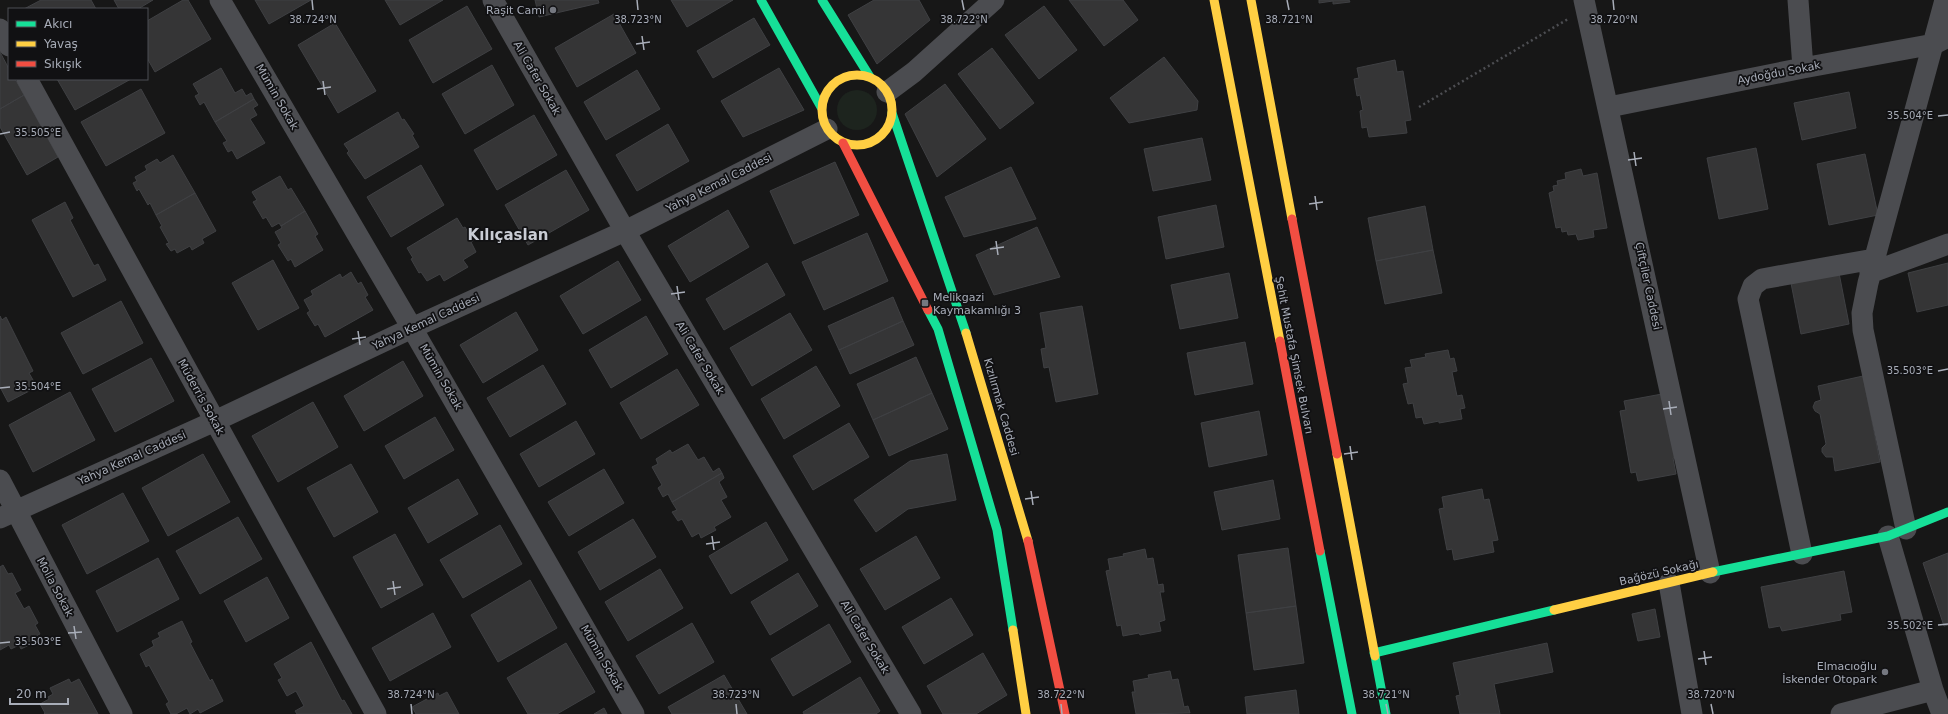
<svg xmlns="http://www.w3.org/2000/svg" width="1948" height="714" font-family="'DejaVu Sans',sans-serif">
<style>
.green{fill:#1d241e}
.building{fill:#353536;stroke:#3f4043}
.lines{fill:none;stroke-linecap:round;stroke-linejoin:round}
.path{stroke:#4d4e52;stroke-width:2.5;stroke-dasharray:2 3;stroke-linecap:butt}
.street{stroke:#4b4c50;stroke-width:21}
.fast{stroke:#16e098;stroke-width:9}
.slow{stroke:#ffcf43;stroke-width:9}
.jam{stroke:#f24e42;stroke-width:9}
.ticks{fill:none;stroke:#a8adb8;stroke-width:1.5}
.poi-dot{fill:#757880;stroke:#111113;stroke-width:1.5}
.labels{text-anchor:middle;dominant-baseline:central;stroke-width:3.5;stroke-linejoin:round;paint-order:stroke}
.poi-label{font-size:11px;fill:#a8adb8;stroke:#111113;text-anchor:end}
.street-label{font-size:11px;fill:#a8adb8;stroke:#111113}
.district-label{font-size:15px;font-weight:bold;fill:#c9ccd4;stroke:#111113}
.ticks-label{font-size:10px;text-anchor:middle;fill:#a8adb8;stroke:#111113;stroke-width:3.5;stroke-linejoin:round;paint-order:stroke}
</style>
<rect width="100%" height="100%" fill="#171717"/>
<path class="green" d="M837 110a20 20 0 1 1 40 0a20 20 0 1 1-40 0Z"/>
<path class="building" d="M41,0H91L96,9H24Z
M114,0H153L138,9H119Z
M183,0H188L211,39L155,72L147,58V21Z
M255,0H311L269,24Z
M385,0H443L400,25Z
M535,0H598L599,3L539,17Z
M671,0H733L687,27Z
M874,0H919L930,20L877,64L848,15Z
M1069,0H1123L1138,20L1104,46Z
M1319,0H1349L1350,2L1333,4V1L1319,3Z
M467,6L492,49L433,83L409,40Z
M1044,6L1077,50L1039,79L1005,35Z
M614,14L636,53L577,87L555,48Z
M754,18L770,45L713,78L697,51Z
M335,23L376,91L338,113L298,45Z
M992,48L1034,103L1000,129L958,74Z
M0,52L9,69V79H15L24,95L0,109Z
M1164,57L1198,101L1197,110L1129,123L1110,98Z
M1395,60L1397,72L1403,71L1411,120L1405,121L1407,133L1369,137L1367,127L1362,128L1360,111L1363,110L1360,95L1357,96L1354,79L1359,78L1357,68Z
M492,65L514,105L465,134L442,94Z
M221,68L235,93L242,89L246,96L251,93L254,99L215,122L204,102L200,105L195,96L199,94L193,84Z
M779,68L804,110L743,137L721,101Z
M637,70L660,109L606,140L584,102Z
M57,79H131L75,110Z
M945,84L986,139L937,177L905,114Z
M141,89L165,133L106,166L81,122Z
M1849,92L1856,128L1802,140L1794,103Z
M24,95L58,157L27,175L0,127V109Z
M254,99L258,105L253,108L257,115L250,119L265,143L237,159L232,150L228,152L223,143L227,141L215,122Z
M398,112L402,120L404,119L414,134L412,135L419,147L365,179L347,153L349,151L344,144Z
M534,115L557,155L497,190L474,150Z
M668,124L689,161L637,191L616,155Z
M1202,138L1211,180L1153,191L1144,149Z
M1756,148L1768,209L1719,219L1707,158Z
M1865,154L1878,215L1829,225L1817,164Z
M173,155L195,193L156,215L150,203L148,205L139,189L137,191L133,183L137,181L135,177L147,170L145,166L157,159L160,163Z
M835,162L859,215L794,244L770,191Z
M421,165L444,205L391,237L367,197Z
M1011,167L1036,219L964,237L945,197Z
M1581,169L1583,176L1597,173L1607,228L1593,230L1594,237L1578,240L1576,234L1568,235L1567,231L1562,232L1561,227L1556,228L1549,193L1554,191L1553,186L1558,185L1557,181L1566,179L1565,173Z
M566,170L589,210L528,245L505,205Z
M280,176L288,190L291,188L305,211L281,226L279,223L272,227L266,217L263,219L253,202L257,200L252,192Z
M195,193L216,231L202,239L204,243L192,250L190,246L177,253L175,249L171,251L166,244L169,243L160,227L162,226L156,215Z
M65,202L73,218L70,220L94,266L98,264L106,280L73,297L32,220Z
M1216,205L1224,247L1166,259L1158,217Z
M1425,206L1433,250L1376,261L1368,218Z
M728,210L749,247L690,282L668,246Z
M305,211L318,234L315,236L323,250L295,267L291,259L288,261L278,245L281,243L275,232L282,228L281,226Z
M457,218L463,228L465,227L473,241L471,242L476,252L463,260L468,267L444,281L440,274L427,281L421,272L419,273L411,259L413,258L407,248Z
M1037,227L1060,277L994,295L976,255Z
M867,233L888,281L824,310L802,262Z
M1433,250L1442,293L1385,304L1376,261Z
M273,260L299,308L258,330L232,283Z
M618,261L641,300L583,334L560,296Z
M767,263L785,295L724,330L706,299Z
M1948,263V305L1917,312L1908,273Z
M1838,268L1849,324L1801,334L1790,278Z
M351,272L358,284L361,282L368,295L365,297L373,310L325,337L318,324L315,326L307,313L310,311L304,300L313,295L311,291L340,274L342,278Z
M1229,273L1238,318L1180,329L1171,285Z
M893,297L903,321L839,350L828,326Z
M121,301L143,343L83,374L61,333Z
M1082,306L1098,394L1056,402L1049,367L1044,368L1041,349L1046,348L1040,313Z
M516,312L538,350L483,383L460,345Z
M790,313L812,350L752,386L730,348Z
M0,316L2,320L6,317L33,371L29,373L37,387L8,402L0,387Z
M646,316L668,354L611,388L589,350Z
M903,321L914,345L850,374L839,350Z
M1245,342L1253,384L1195,395L1187,353Z
M1448,350L1450,359L1454,358L1457,371L1452,372L1457,396L1462,395L1465,408L1460,409L1462,419L1439,423V421L1424,424L1422,417L1416,418L1413,403L1408,404L1403,384L1408,383L1405,368L1412,367L1410,360L1426,357L1425,354Z
M916,357L932,393L873,420L857,384Z
M151,358L174,401L115,432L92,389Z
M403,361L423,396L364,431L344,396Z
M543,365L566,404L510,437L487,398Z
M816,366L840,406L784,439L761,399Z
M677,369L699,405L641,439L620,403Z
M1863,376L1880,462L1835,471L1833,457H1826L1822,452V448L1826,444L1820,414L1815,411L1813,407L1815,402L1821,400L1818,386Z
M70,392L95,440L33,472L9,425Z
M932,393L948,429L889,456L873,420Z
M1662,394L1679,457L1673,458L1676,474L1638,481L1636,472L1631,473L1620,411L1626,410L1624,401Z
M313,402L338,447L278,482L252,436Z
M1259,411L1267,455L1209,467L1201,423Z
M435,417L454,450L404,479L385,446Z
M576,421L595,454L539,487L520,454Z
M849,423L869,457L813,490L793,456Z
M688,444L698,460L704,457L713,472L719,468L722,473L672,502L668,494L663,497L658,488L662,485L652,467L658,464L656,459L670,450L672,453Z
M203,454L230,502L168,536L142,488Z
M947,454L956,500L908,509L876,532L854,500L910,461Z
M351,464L378,512L334,537L307,488Z
M604,469L624,503L569,536L548,502Z
M722,473L724,478L719,482L727,497L721,500L731,517L714,527L716,530L701,538L699,533L692,537L682,519L678,521L672,512L677,510L672,502Z
M458,479L478,514L428,543L408,508Z
M1273,480L1280,519L1222,530L1214,492Z
M1482,489L1484,500L1489,499L1498,540L1492,541L1494,552L1454,560L1452,549L1447,550L1439,509L1444,508L1442,497Z
M123,493L149,541L87,574L62,525Z
M238,517L262,559L200,594L176,551Z
M633,519L656,557L600,590L578,552Z
M766,522L788,560L731,594L709,556Z
M500,525L522,564L463,598L440,560Z
M395,534L423,585L381,608L353,557Z
M916,536L940,578L885,610L860,569Z
M1288,548L1296,606L1246,613L1238,555Z
M1145,549L1147,559L1153,558L1158,585L1163,584L1164,592H1160L1165,620L1159,622L1161,631L1140,635L1139,633L1123,636L1121,625L1117,626L1106,571L1110,570L1108,559L1124,556L1123,554Z
M1948,553V625L1944,626L1923,563Z
M158,558L179,599L117,632L96,591Z
M3,565L8,574L12,573L21,590L15,593L24,609L29,606L38,623L35,625L40,634L30,639L31,644L21,649L19,645L11,649L9,645L0,650V567Z
M660,569L683,608L628,641L605,602Z
M1844,571L1852,612L1840,614L1841,620L1782,631L1780,626L1769,628L1761,587Z
M798,573L818,606L770,635L751,602Z
M267,577L289,618L246,642L224,601Z
M530,580L557,628L498,662L471,615Z
M951,598L973,635L924,664L902,627Z
M1296,606L1304,663L1254,670L1246,613Z
M1655,609L1660,637L1638,641L1632,614Z
M433,613L451,647L390,681L372,648Z
M182,621L192,642L190,643L210,681L212,679L223,701L200,713L198,709L190,714L187,708L176,714H171L166,704L169,702L149,665L146,667L140,654L154,646L152,641L160,637L158,633Z
M692,623L714,662L659,694L636,656Z
M829,624L851,662L793,696L771,659Z
M311,642L342,701L344,700L352,714H297L295,711L304,706L296,691L287,696L278,680L282,678L274,664Z
M566,643L595,692L557,714H528L507,678Z
M1547,643L1553,672L1494,684L1500,714H1460L1456,696L1460,695L1453,663Z
M983,653L1007,695L976,714H943L927,686Z
M1170,671L1172,680L1178,679L1184,707L1188,706L1190,713L1136,714L1132,692H1135L1133,681L1149,678L1148,675Z
M724,675L747,714H672L668,707Z
M860,677L880,711L876,714H804L803,712Z
M69,679L71,683L79,679L98,714H44L45,713L40,704L49,699L48,697L53,694L50,688Z
M1296,690L1299,714H1247L1245,697Z
M447,692L459,714H416L412,707L438,693L439,696Z
M604,708L607,714H594Z"/>
<g class="lines">
<path class="path" d="M1419,107L1568,19"/>
<path class="street" d="M220,0L412,328L634,714
M493,0L625,231L911,714
M1584,0L1710,573
M1798,0L1803,68
M0,29L9,46
M27,79L376,714
M887,92L914,72L994,0
M1609,107L1803,68L1934,44L1944,39
M1870,273L1948,244
M0,480L122,714
M0,518L215,421L412,328L625,231L827,129
M1906,529L1863,330L1862,313L1868,283L1945,0
M1888,536L1933,690L1942,714
M1802,554L1748,299L1753,286L1762,279L1874,259
M1669,583L1692,714
M1841,714L1933,690"/>
<path class="fast" d="M761,0L821,107
M822,0L870,77
M892,113L966,333
M928,310L938,329L997,530L1013,630
M1320,551L1352,714
M1713,572L1888,536L1948,512
M1374,653L1554,610
M1375,656L1386,714"/>
<path class="slow" d="M1214,0L1280,341
M1251,0L1292,219
M822 110a35 35 0 1 1 70 0a35 35 0 1 1-70 0Z
M966,333L1028,541
M1337,454L1375,656
M1554,610L1713,572
M1013,630L1026,714"/>
<path class="jam" d="M843,143L928,310
M1292,219L1337,454
M1280,341L1320,551
M1028,541L1065,714"/>
</g>
<path class="ticks" d="M312,0L313,10M637,0L638,10M962,0L964,10M1287,0L1289,10M1613,0L1614,10M642,36L644,50M636,44L650,42M323,81L325,95M317,89L331,87M1938,116L1948,115M0,134L10,132M1634,152L1636,166M1628,160L1642,158M1315,196L1317,210M1309,204L1323,202M996,241L998,255M990,249L1004,247M677,286L679,300M671,294L685,292M358,331L360,345M352,339L366,337M1938,371L1948,369M0,388L10,387M1669,401L1671,415M1663,409L1677,407M1350,446L1352,460M1344,454L1358,452M1031,491L1033,505M1025,499L1039,497M712,536L714,550M706,544L720,542M393,581L395,595M387,589L401,587M1938,625L1948,624M74,626L76,639M68,633L82,632M0,643L10,642M1704,651L1706,665M1698,659L1712,657M411,704L412,714M736,704L737,714M1061,704L1062,714M1386,704L1388,714M1711,704L1713,714"/>
<g class="poi-dot">
<circle cx="553" cy="10" r="4"/>
<rect x="921" y="299" width="8" height="8" rx="2"/>
<circle cx="1885" cy="672" r="4"/>
</g>
<g class="labels">
<g class="poi-label">
<text x="545" y="10">Raşit Cami</text>
<text x="933" y="297" text-anchor="start">Melikgazi<tspan x="933" dy="13">Kaymakamlığı 3</tspan></text>
<text x="1877" y="666">Elmacıoğlu<tspan x="1877" dy="13">İskender Otopark</tspan></text>
</g>
<g class="street-label">
<text transform="translate(1779 73) rotate(-11)">Aydoğdu Sokak</text>
<text transform="translate(537 78) rotate(60)">Ali Cafer Sokak</text>
<text transform="translate(277 97) rotate(60)">Mümin Sokak</text>
<text transform="translate(719 183) rotate(-27)">Yahya Kemal Caddesi</text>
<text transform="translate(1648 286) rotate(78)">Çiftçiler Caddesi</text>
<text transform="translate(426 322) rotate(-25)">Yahya Kemal Caddesi</text>
<text transform="translate(1294 355) rotate(79)">Şehit Mustafa Şimsek Bulvarı</text>
<text transform="translate(700 358) rotate(59)">Ali Cafer Sokak</text>
<text transform="translate(441 377) rotate(60)">Mümin Sokak</text>
<text transform="translate(201 397) rotate(61)">Müderris Sokak</text>
<text transform="translate(1001 407) rotate(74)">Kızılırmak Caddesi</text>
<text transform="translate(132 458) rotate(-24)">Yahya Kemal Caddesi</text>
<text transform="translate(1659 573) rotate(-13)">Bağözü Sokağı</text>
<text transform="translate(55 587) rotate(62)">Molla Sokak</text>
<text transform="translate(865 637) rotate(59)">Ali Cafer Sokak</text>
<text transform="translate(602 658) rotate(60)">Mümin Sokak</text>
</g>
<g class="district-label">
<text x="508" y="235">Kılıçaslan</text>
</g>
</g>
<g class="ticks-label">
<text x="313" y="23">38.724°N</text>
<text x="638" y="23">38.723°N</text>
<text x="964" y="23">38.722°N</text>
<text x="1289" y="23">38.721°N</text>
<text x="1614" y="23">38.720°N</text>
<text x="1910" y="119">35.504°E</text>
<text x="38" y="136">35.505°E</text>
<text x="1910" y="374">35.503°E</text>
<text x="38" y="390">35.504°E</text>
<text x="1910" y="629">35.502°E</text>
<text x="38" y="645">35.503°E</text>
<text x="411" y="698">38.724°N</text>
<text x="736" y="698">38.723°N</text>
<text x="1061" y="698">38.722°N</text>
<text x="1386" y="698">38.721°N</text>
<text x="1711" y="698">38.720°N</text>
</g>
<rect x="8" y="8" width="140" height="72" fill="#111113" stroke="#4d4f55"/>
<rect x="16" y="21" width="20" height="6" fill="#16e098" stroke="#4d4f55"/>
<text x="44" y="28" font-size="12" fill="#a8adb8">Akıcı</text>
<rect x="16" y="41" width="20" height="6" fill="#ffcf43" stroke="#4d4f55"/>
<text x="44" y="48" font-size="12" fill="#a8adb8">Yavaş</text>
<rect x="16" y="61" width="20" height="6" fill="#f24e42" stroke="#4d4f55"/>
<text x="44" y="68" font-size="12" fill="#a8adb8">Sıkışık</text>
<path d="M10 698v6h58v-6" fill="none" stroke="#a8adb8" stroke-width="2"/>
<text x="16" y="698" font-size="12" fill="#a8adb8" stroke="#111113" stroke-width="3" paint-order="stroke">20 m</text>
</svg>
